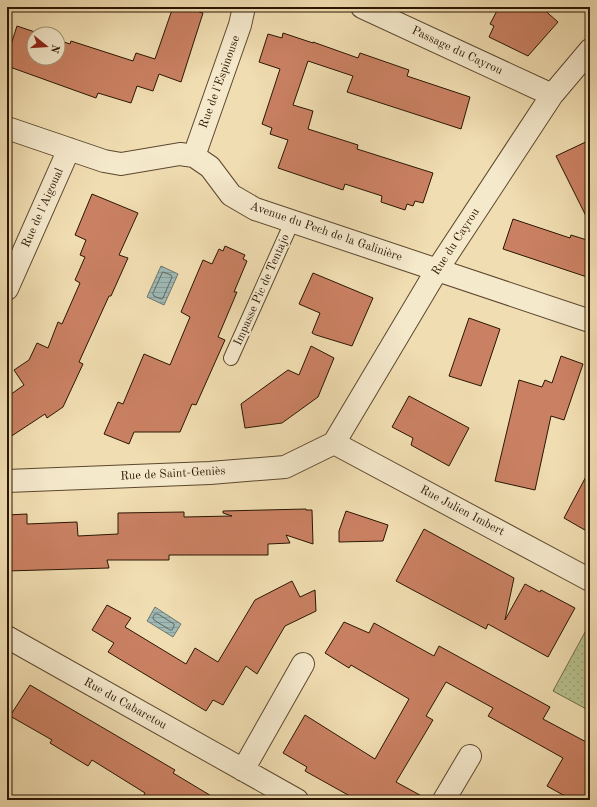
<svg xmlns="http://www.w3.org/2000/svg" width="597" height="807" font-family="'Old Standard TT',serif">
<style>
.grass{fill:url(#grass-dots);stroke:#716c48}
.water{fill:url(#water-rules);stroke:#70786e}
.lines{fill:none;stroke-linecap:round;stroke-linejoin:round}
.shore{stroke:#64685c;stroke-width:1}
.building{fill:#ca8163;stroke:#2a1602}
.service-casing{stroke:#5c482e;stroke-width:16}
.minor-casing{stroke:#5c482e;stroke-width:24}
.service{stroke:#f5e9cc;stroke-width:14}
.minor{stroke:#f5e9cc;stroke-width:22}
.labels{text-anchor:middle;dominant-baseline:central;stroke-width:3.5;stroke-linejoin:round;paint-order:stroke}
.street-label{font-size:12px;fill:#2a1602;stroke:#f5e9cc}
</style>
<defs>
<pattern id="grass-dots" width="8" height="8" patternUnits="userSpaceOnUse"><rect width="8" height="8" fill="#b8c18d"/><path d="M2 2h.1M6 6h.1" fill="none" stroke="#9ea578" stroke-width="1.8" stroke-linecap="round"/></pattern>
<pattern id="water-rules" width="6" height="5" patternUnits="userSpaceOnUse"><rect width="6" height="5" fill="#9eb9b6"/><path d="M0 2.5h6" fill="none" stroke="#889e9b"/></pattern>
</defs>
<rect width="100%" height="100%" fill="#f0ddb1"/>
<filter id="stains"><feTurbulence type="fractalNoise" baseFrequency=".005" numOctaves="4"/><feColorMatrix values="0 0 0 0 .2 0 0 0 0 .09 0 0 0 0 .02 0 0 0 .5 -.17"/></filter>
<radialGradient id="worn" r=".72"><stop offset=".6" stop-color="#630" stop-opacity="0"/><stop offset="1" stop-color="#630" stop-opacity=".3"/></radialGradient>
<path class="grass" d="M590,623V711L553,691Z"/>
<path class="water" d="M161,266L178,274L164,305L147,297Z
M155,607L181,624L173,637L147,621Z"/>
<g class="lines">
<path class="shore" d="M163,272L171,275L172,277L163,298L161,299L154,296L153,294Z
M155,614H158L174,624V626L172,630H170L154,620L153,618Z"/>
</g>
<path class="building" d="M173,7H200L199,12L203,13L181,82L159,74L153,91L137,86L131,103L98,93L96,98L7,66V57L17,26L41,34H34V58H58V40L70,44L71,41L133,61L136,53L155,59Z
M499,7H541L558,22L528,56L489,37L494,26L490,24Z
M283,33L313,43V42L358,58L360,53L409,70L407,76L470,97L461,129L347,92L353,76L308,61L293,105L313,111L308,129L358,145L357,149L433,173L423,203L415,201L413,206L407,204L405,210L381,202L382,196L345,184L343,190L278,168L288,140L270,134L272,128L262,124L280,69L259,62L268,34L282,38Z
M590,140V224L556,156Z
M92,194L138,213L119,255L128,258L111,296H109L79,362L83,364L63,407L47,418L45,414L7,439V397L24,385L14,370L29,360L37,343L48,348L58,322L62,324L80,283L75,280L85,257L80,255L86,240L75,235Z
M513,219L570,238L571,235L590,241V278L503,249Z
M225,246L245,255L243,259L247,261L234,292H237L218,337L225,340L196,405L192,404L180,432H134L129,444L104,434L118,402L123,404L144,354L170,365L190,317L181,312L203,260L212,264L219,249L223,251Z
M313,273L373,298L352,346L316,335L312,333L320,313L299,304Z
M469,318L500,329L481,386L449,376Z
M311,346L334,358L318,397L282,423L245,428L241,404L288,370L299,375Z
M561,356L583,364L564,420L551,416L535,490L495,481L519,380L542,387L545,380L552,383Z
M409,396L469,428L449,466L411,445L413,438L392,427Z
M590,469V533L564,518Z
M306,509V510H312L313,544L286,535L290,543L268,544V555H169V560H107L109,568L7,571V515L27,514V524L77,522L78,536L118,534V513L184,512V517L232,516L223,513V511Z
M346,511L388,525L383,541L339,542V531Z
M424,529L514,578L505,620L525,584L540,592L541,590L575,608L548,657L488,624L486,629L396,581Z
M292,581L300,597L315,590L316,611L285,626L257,674L246,666L223,705L213,700L206,711L108,652L114,643L92,630L107,605L131,618L125,627L186,664L195,648L218,662L255,600Z
M344,622L369,633L374,623L434,656L439,646L550,707L543,719L590,744V789L584,800H572L547,786L563,758L488,716L493,708L446,682L426,716L433,720L396,782L429,800H357L305,771L307,767L283,753L305,715L375,759L409,699L351,665L349,668L325,653Z
M30,685L175,770L173,773L218,800H141L145,793L92,760L88,766L50,743L52,740L10,716Z"/>
<g class="lines">
<defs>
<path id="service" d="M231,358L292,222"/>
<path id="minor" d="M362,7L552,95
M7,128L104,161L121,164L180,154L194,156L210,167L231,195L255,209L590,321
M194,156L240,25L244,7
M7,289L69,149
M334,443L437,270L552,95L590,50
M334,443L590,580
M7,481L210,473L285,467L334,443
M7,637L297,800
M243,770L303,664
M444,800L470,756"/>
</defs>
<use href="#service" class="service-casing"/>
<use href="#minor" class="minor-casing"/>
<use href="#service" class="service"/>
<use href="#minor" class="minor"/>
</g>
<g class="labels">
<g class="street-label">
<text transform="translate(457 51) rotate(25)">Passage du Cayrou</text>
<text transform="translate(220 82) rotate(-70)">Rue de l'Espinouse</text>
<text transform="translate(43 208) rotate(-66)">Rue de l'Aigoual</text>
<text transform="translate(326 232) rotate(19)">Avenue du Pech de la Galinière</text>
<text transform="translate(456 242) rotate(-57)">Rue du Cayrou</text>
<text transform="translate(262 290) rotate(-66)">Impasse Pic de Tentajo</text>
<text transform="translate(173 474) rotate(-3)">Rue de Saint-Geniès</text>
<text transform="translate(462 511) rotate(28)">Rue Julien Imbert</text>
<text transform="translate(125 704) rotate(29)">Rue du Cabaretou</text>
</g>
</g>
<rect width="597" height="807" fill="none" stroke="#f0ddb1" stroke-width="24"/>
<rect x="8" y="8" width="581" height="791" fill="none" stroke="#2a1602" stroke-width="2"/>
<rect x="12" y="12" width="573" height="783" fill="none" stroke="#2a1602"/>
<g transform="translate(46 46) rotate(107)"><circle r="19" fill="#f5e9cc" stroke="#a4957b"/>
<path d="M0-3L7 15L0 10L-7 15Z" fill="#8f2418"/>
<text y="-6" font-size="11" font-weight="bold" text-anchor="middle" fill="#2a1602">N</text>
</g>
<rect width="100%" height="100%" filter="url(#stains)"/>
<rect width="100%" height="100%" fill="url(#worn)"/>
</svg>
